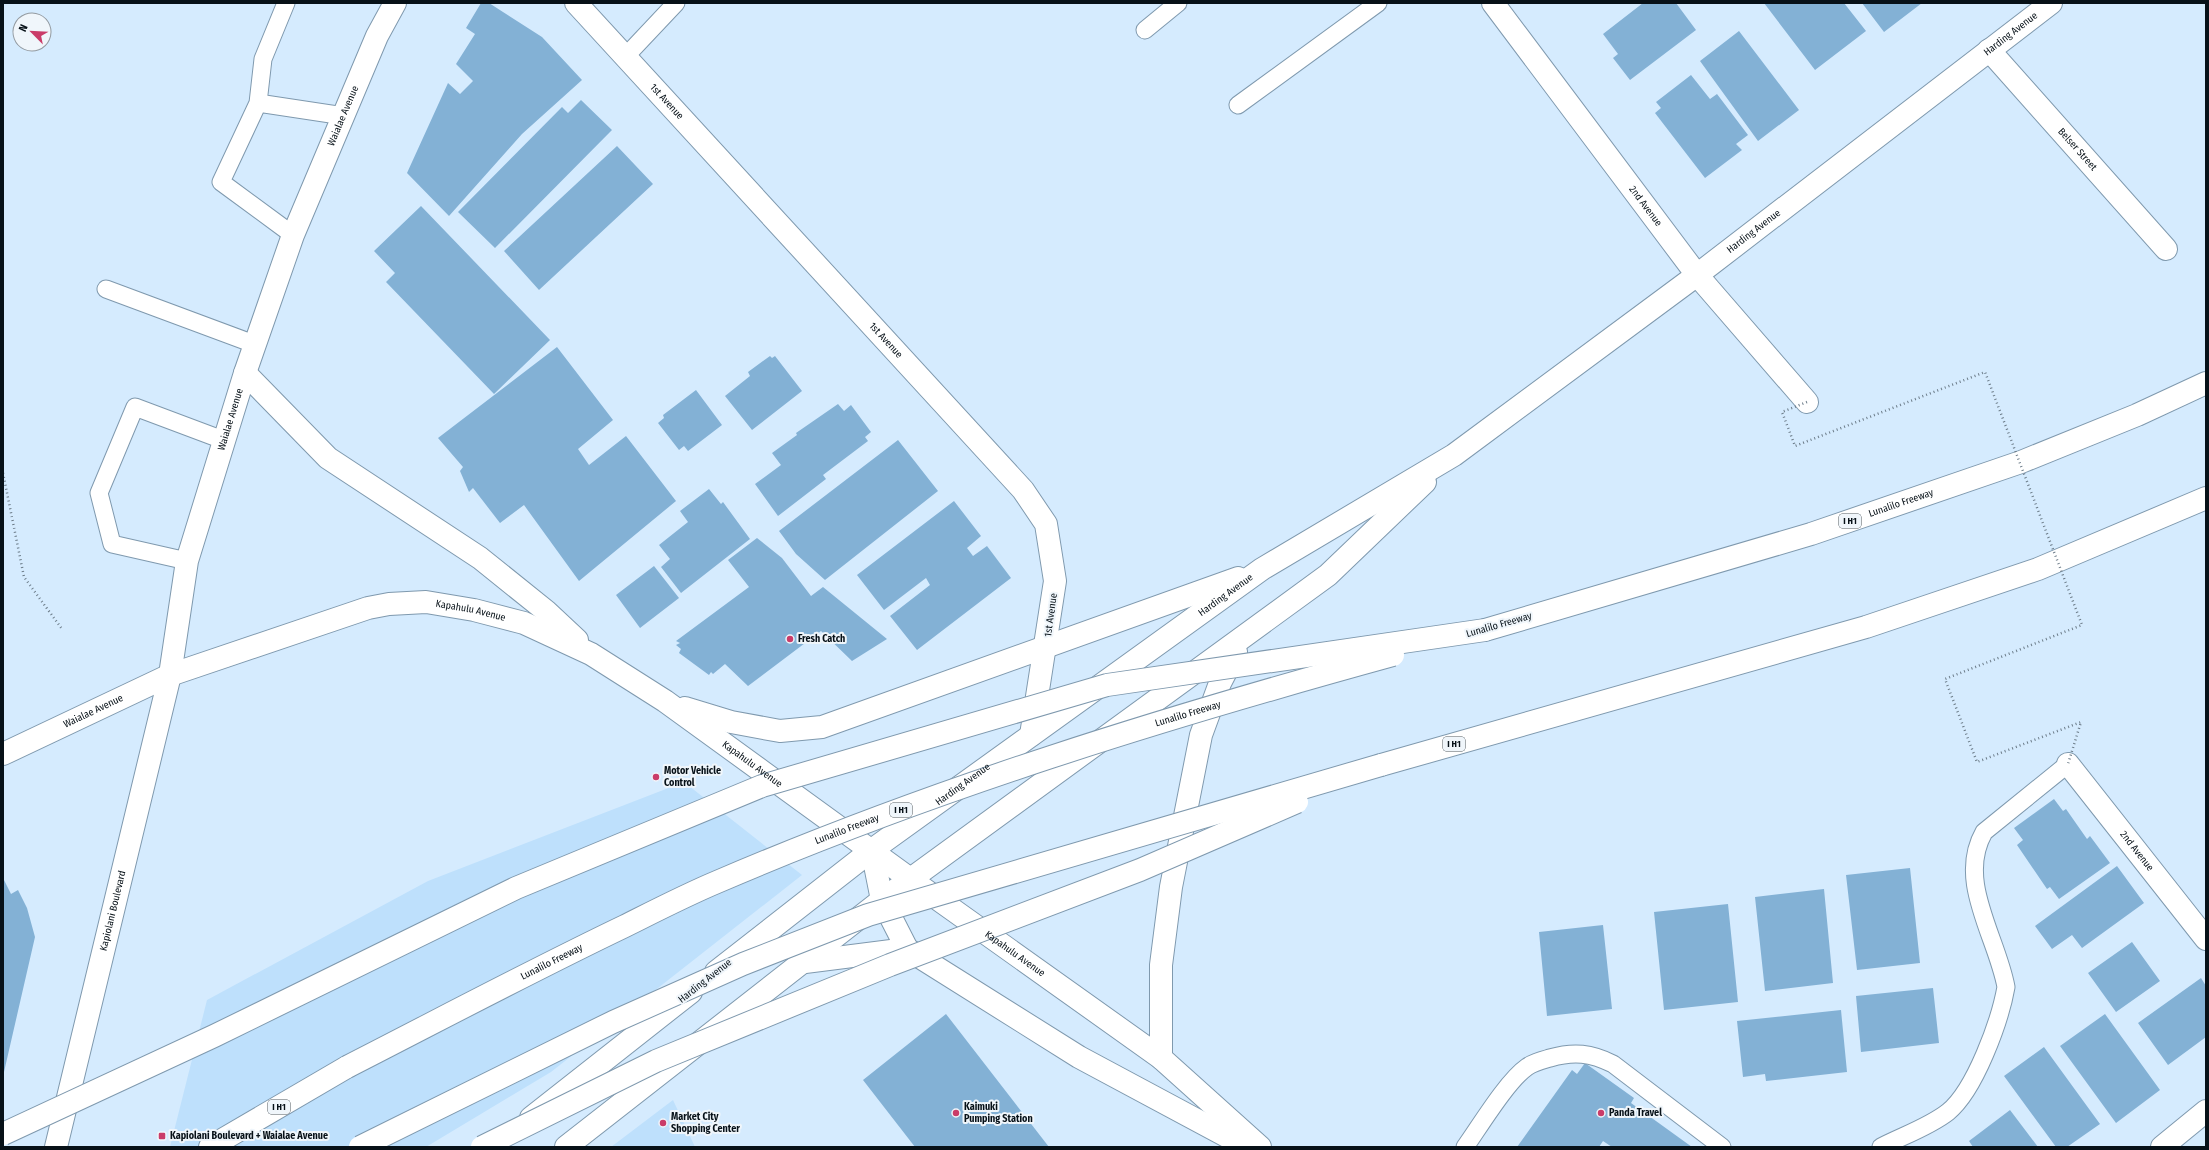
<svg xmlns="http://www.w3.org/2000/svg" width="2209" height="1150" font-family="'Fira Sans Condensed',sans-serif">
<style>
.built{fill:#bee0fc}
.building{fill:#83b1d5}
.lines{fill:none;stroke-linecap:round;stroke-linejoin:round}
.lane-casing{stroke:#7f99ae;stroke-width:19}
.street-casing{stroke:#7f99ae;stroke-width:24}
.secondary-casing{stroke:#7f99ae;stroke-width:24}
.primary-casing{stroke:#7f99ae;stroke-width:24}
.highway-casing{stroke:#7f99ae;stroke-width:24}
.path{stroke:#6d7d8a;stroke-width:2.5;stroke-dasharray:1 3;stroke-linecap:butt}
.lane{stroke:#fff;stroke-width:17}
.street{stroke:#fff;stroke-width:22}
.secondary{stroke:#fff;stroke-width:22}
.primary{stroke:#fff;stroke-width:22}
.highway{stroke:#fff;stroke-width:22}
.highway-bridge-casing{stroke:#7f99ae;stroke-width:24;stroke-linecap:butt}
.path-bridge{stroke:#6d7d8a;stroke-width:2.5;stroke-dasharray:1 3;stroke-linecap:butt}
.highway-bridge{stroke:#fff;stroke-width:22}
.poi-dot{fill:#ca3c69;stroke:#f0f6fb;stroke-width:1.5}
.labels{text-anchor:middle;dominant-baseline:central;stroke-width:4;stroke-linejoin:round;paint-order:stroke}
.shield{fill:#f0f6fb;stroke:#4d565c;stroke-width:1}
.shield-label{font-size:9px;font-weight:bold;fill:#071118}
.street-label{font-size:10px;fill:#071118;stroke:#f0f6fb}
.poi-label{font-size:10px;font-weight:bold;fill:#071118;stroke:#f0f6fb;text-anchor:start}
</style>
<rect width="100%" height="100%" fill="#d5ebfe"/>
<path class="built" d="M684,782L802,875L551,1072L426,1147H170L207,1000L428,881Z
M673,1100L695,1147H611Z"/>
<path class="building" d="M481,3H489L542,37L582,80L522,134L449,216L407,173L448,83L460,94L473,81L456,64L475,34L466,28Z
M1643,3H1676L1696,30L1630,80L1613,58L1618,54L1603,34Z
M1764,3H1844L1866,31L1815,70Z
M1862,3H1922L1884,32Z
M1739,31L1799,110L1758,141L1700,61Z
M1691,75L1710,99L1717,94L1748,135L1736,144L1742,150L1705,178L1655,113L1661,108L1656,102Z
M581,100L612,130L495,248L458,212L562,107L568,113Z
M617,146L653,184L539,290L504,251Z
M421,206L550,340L494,394L386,282L395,273L374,251Z
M557,347L613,420L578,449L589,465L626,436L676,501L579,581L524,505L500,523L473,488L469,492L460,471L463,467L438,438Z
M770,356L772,358L775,356L802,391L752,430L725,396L750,376L748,372Z
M696,390L722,425L688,451L684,446L679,450L658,423L664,418L663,415Z
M838,404L844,411L851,405L871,432L865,437L868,441L823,475L826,479L778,516L755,484L781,465L772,453L797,435L796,433Z
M898,440L938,491L825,580L796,554L779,531Z
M709,489L721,504L723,502L750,539L681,593L661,567L670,559L659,545L688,522L680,511Z
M954,501L981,536L967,548L973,556L987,546L1011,578L917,650L890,616L930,585L926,578L884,610L857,575Z
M757,538L782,558L811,596L823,587L887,639L852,661L821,631L748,686L725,664L713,674L711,672L709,675L679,653L681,649L676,645L680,643L676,641L749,587L728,560Z
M654,566L679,598L640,628L616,595Z
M2054,799L2063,811L2066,809L2087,839L2090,836L2110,863L2059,899L2050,887L2047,889L2017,845L2023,840L2014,828Z
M2117,866L2144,903L2082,948L2072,935L2052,949L2035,926Z
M1910,868L1920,963L1857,970L1846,875Z
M3,878L11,894L18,890L27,908L35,937L4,1072Z
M1824,889L1833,983L1765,991L1755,897Z
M1728,904L1738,1002L1664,1010L1654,912Z
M1603,925L1612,1009L1547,1016L1539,932Z
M2132,942L2160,981L2116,1012L2088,973Z
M2201,978L2206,986V1037L2168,1065L2138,1023Z
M1933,988L1939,1043L1861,1052L1856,996Z
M1841,1010L1847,1072L1766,1081L1765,1074L1743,1077L1737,1021Z
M946,1014L1049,1147H915L863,1080Z
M2105,1014L2160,1090L2116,1123L2060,1046Z
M2044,1047L2100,1124L2067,1147H2056L2004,1076Z
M1585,1063L1634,1098L1631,1103L1692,1147H1612L1603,1141L1599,1147H1517L1572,1070L1577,1074Z
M2010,1110L2038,1147H1973L1969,1141Z"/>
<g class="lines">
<defs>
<path id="lane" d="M1145,30L1178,3
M626,56L676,3
M258,103L263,59L286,3
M1238,105L1378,3
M293,235L221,182L258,103L344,116
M106,289L254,344
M187,561L112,544L99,493L135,407L223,440
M1465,1147C1480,1126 1507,1081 1527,1067C1534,1062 1543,1060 1550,1058C1574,1051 1591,1053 1613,1064L1722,1147
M1881,1147C1902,1136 1929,1127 1948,1112C1975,1090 2000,1021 2006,987C1997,937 1956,881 1984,832L2068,764"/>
<g id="street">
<path id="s1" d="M576,3L1023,490L1046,524L1055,581L1031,735"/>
<path id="s2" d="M1493,3L1697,275L1807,402"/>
<path id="s3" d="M1989,50L2166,249"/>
<path id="s4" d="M2068,764L2206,939"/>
<path d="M2162,1147L2206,1111"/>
</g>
<g id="secondary">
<path d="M245,373L328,458L480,558L546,611L577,640"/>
<path id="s5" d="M170,675L368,608L389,604L426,602L474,610L524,623L591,654L665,701L928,892L1161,1058L1260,1147"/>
<path d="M685,708L731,722L780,731L822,727L1238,578"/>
<path d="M872,850L882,900L907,949L1079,1057L1247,1147"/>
<path d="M805,962L907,949"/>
<path id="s6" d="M716,972L872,850L1262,569L1454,455L1697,275L2051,3"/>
<path d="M1161,1058V965L1171,887L1201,735L1220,683L1236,652"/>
<path d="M531,1118L691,992"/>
<path d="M566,1147L882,900L1328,575L1425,482"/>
</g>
<g id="primary">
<path id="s7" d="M3,754L170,675"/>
<path id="s8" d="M56,1147L170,675L187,561L245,373L293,235L377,36L395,3"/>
</g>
<g id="highway">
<path id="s9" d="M1485,630L1811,534L2021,462L2137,415L2206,383"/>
<path d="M1381,765L1866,627L2038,569L2206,498"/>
<path d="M210,1147L347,1067"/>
</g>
</defs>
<use href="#lane" class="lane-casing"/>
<use href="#street" class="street-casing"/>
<use href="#secondary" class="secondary-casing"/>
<use href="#primary" class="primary-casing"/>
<use href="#highway" class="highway-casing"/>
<path class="path" d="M3,473L24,577L62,629"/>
<use href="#lane" class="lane"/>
<use href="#street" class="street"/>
<use href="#secondary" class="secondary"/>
<use href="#primary" class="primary"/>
<use href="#highway" class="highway"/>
<defs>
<g id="highway-bridge">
<path id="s10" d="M347,1067C439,1020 531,971 625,926C655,911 686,895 717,882C936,788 1164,718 1393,655"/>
<path d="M3,1134L214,1036L516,888L762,786L1107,685L1485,630"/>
<path d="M360,1147L613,1022L743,964L868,915L1381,765"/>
<path d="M482,1147L656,1061L890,965L1140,870L1297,802"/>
</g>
</defs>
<use href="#highway-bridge" class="highway-bridge-casing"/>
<path class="path-bridge" d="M1807,402L1782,412L1795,446L1985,372L2082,625L1945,679L1977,762L2081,722L2068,764"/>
<use href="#highway-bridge" class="highway-bridge"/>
</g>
<g class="poi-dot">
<circle cx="790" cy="639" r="4"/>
<circle cx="656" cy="777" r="4"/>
<circle cx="956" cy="1113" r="4"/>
<circle cx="1601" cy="1113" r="4"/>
<circle cx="663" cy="1123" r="4"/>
<rect x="158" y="1132" width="8" height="8" rx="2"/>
</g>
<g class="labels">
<g class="shield">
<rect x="1839" y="514" width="22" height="14" rx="3"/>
<rect x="1443" y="737" width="22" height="14" rx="3"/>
<rect x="890" y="803" width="22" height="14" rx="3"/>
<rect x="268" y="1100" width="22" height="14" rx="3"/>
</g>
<g class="shield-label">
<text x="1850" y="521">I H1</text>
<text x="1454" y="744">I H1</text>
<text x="901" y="810">I H1</text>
<text x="279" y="1107">I H1</text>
</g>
<g class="street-label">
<text stroke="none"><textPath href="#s6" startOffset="1600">Harding Avenue</textPath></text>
<text stroke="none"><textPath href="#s1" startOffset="134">1st Avenue</textPath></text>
<text stroke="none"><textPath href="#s8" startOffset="1073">Waialae Avenue</textPath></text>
<text stroke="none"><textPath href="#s3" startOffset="133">Belser Street</textPath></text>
<text stroke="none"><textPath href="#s2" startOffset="254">2nd Avenue</textPath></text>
<text stroke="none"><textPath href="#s6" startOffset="1276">Harding Avenue</textPath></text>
<text stroke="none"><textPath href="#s1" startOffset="458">1st Avenue</textPath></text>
<text stroke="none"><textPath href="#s8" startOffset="749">Waialae Avenue</textPath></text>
<text stroke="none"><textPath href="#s9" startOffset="435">Lunalilo Freeway</textPath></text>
<text stroke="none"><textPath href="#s6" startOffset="634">Harding Avenue</textPath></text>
<text stroke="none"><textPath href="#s5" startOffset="313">Kapahulu Avenue</textPath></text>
<text transform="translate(1051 615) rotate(-82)">1st Avenue</text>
<text transform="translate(1499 625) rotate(-16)">Lunalilo Freeway</text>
<text stroke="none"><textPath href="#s7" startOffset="100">Waialae Avenue</textPath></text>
<text stroke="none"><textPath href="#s10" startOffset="914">Lunalilo Freeway</textPath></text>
<text stroke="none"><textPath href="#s5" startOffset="637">Kapahulu Avenue</textPath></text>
<text stroke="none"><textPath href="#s6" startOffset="310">Harding Avenue</textPath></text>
<text stroke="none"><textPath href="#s10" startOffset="554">Lunalilo Freeway</textPath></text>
<text stroke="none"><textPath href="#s4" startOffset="111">2nd Avenue</textPath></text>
<text stroke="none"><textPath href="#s8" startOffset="243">Kapiolani Boulevard</textPath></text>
<text stroke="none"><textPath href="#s5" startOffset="961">Kapahulu Avenue</textPath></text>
<text stroke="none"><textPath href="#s10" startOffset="230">Lunalilo Freeway</textPath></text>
<text transform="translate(705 981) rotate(-38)">Harding Avenue</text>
</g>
<g class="poi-label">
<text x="798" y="639">Fresh Catch</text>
<text x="664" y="771">Motor Vehicle<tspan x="664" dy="12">Control</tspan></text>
<text x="964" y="1107">Kaimuki<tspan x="964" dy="12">Pumping Station</tspan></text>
<text x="1609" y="1113">Panda Travel</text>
<text x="671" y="1117">Market City<tspan x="671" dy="12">Shopping Center</tspan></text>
<text x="170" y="1136">Kapiolani Boulevard + Waialae Avenue</text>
</g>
</g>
<rect width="2209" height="1150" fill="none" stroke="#071118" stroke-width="8"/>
<g transform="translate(32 32) rotate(294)"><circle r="19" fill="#f0f6fb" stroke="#939aa0"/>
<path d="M0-3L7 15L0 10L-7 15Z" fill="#ca3c69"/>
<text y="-6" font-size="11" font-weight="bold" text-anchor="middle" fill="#071118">N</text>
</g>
</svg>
